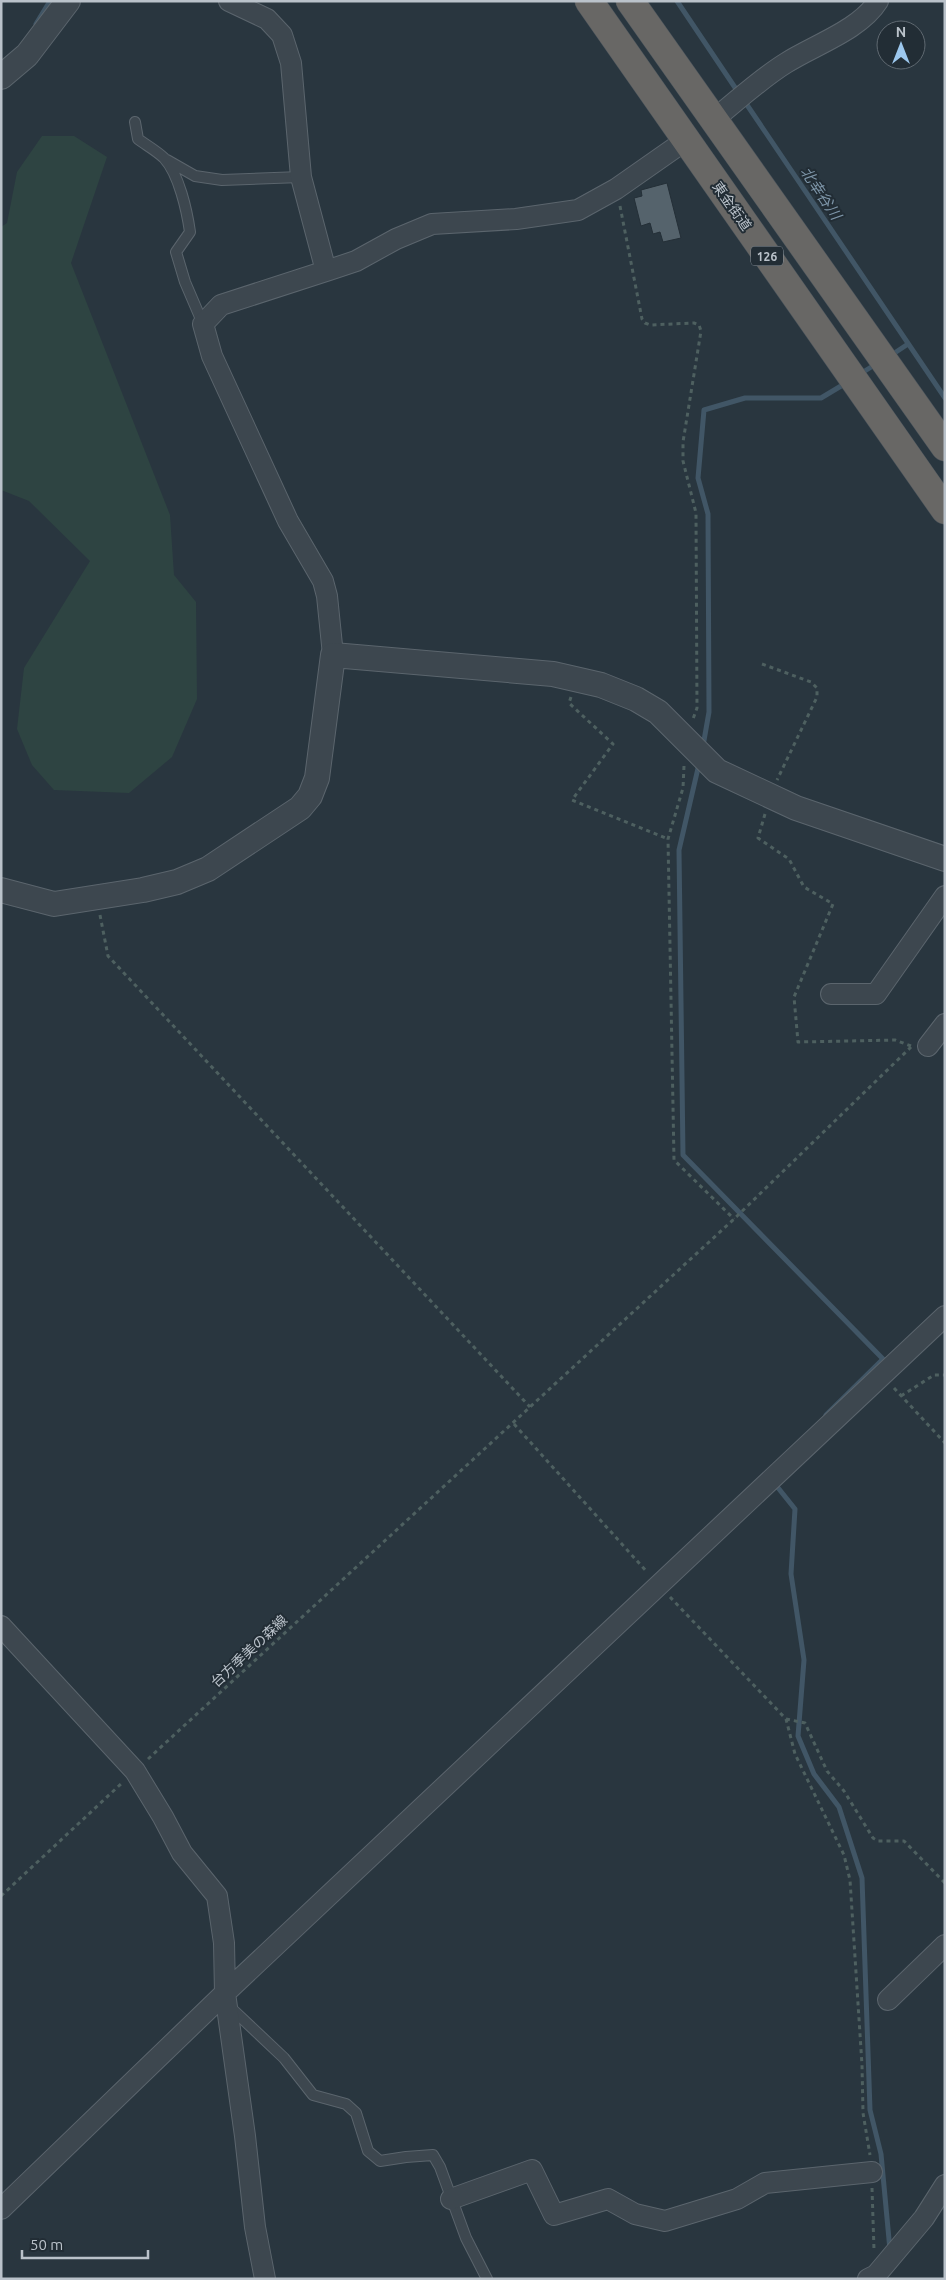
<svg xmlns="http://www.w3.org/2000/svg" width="946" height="2280" font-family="Ubuntu,'Noto Sans JP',sans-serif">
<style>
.green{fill:#2e4442}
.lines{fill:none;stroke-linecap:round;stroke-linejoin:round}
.stream{stroke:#415666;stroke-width:5}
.building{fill:#55636c;stroke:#242f37}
.service-casing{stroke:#5b656d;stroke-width:12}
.minor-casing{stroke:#5b656d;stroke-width:22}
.tertiary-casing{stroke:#5b656d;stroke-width:26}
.trunk-casing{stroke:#48525a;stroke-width:29}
.path{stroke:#4e6060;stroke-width:3;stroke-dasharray:4 4;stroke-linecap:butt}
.service{stroke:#3d474f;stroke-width:10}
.minor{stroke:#3d474f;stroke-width:20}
.tertiary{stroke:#3d474f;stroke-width:24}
.trunk{stroke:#686765;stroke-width:28}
.labels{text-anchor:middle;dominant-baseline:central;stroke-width:4;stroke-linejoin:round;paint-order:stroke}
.shield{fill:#222d35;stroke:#8c959d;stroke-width:1}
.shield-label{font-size:12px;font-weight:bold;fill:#bac2ca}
.street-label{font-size:14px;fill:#bac2ca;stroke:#222d35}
.water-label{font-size:15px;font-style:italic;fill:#7e96a9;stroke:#222d35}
</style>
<rect width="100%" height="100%" fill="#29363f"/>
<path class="green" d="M42,136H74L107,157L71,263L170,515L174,575L196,602L197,699L172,757L129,793L54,790L32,765L17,729L24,668L90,561L29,501L1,490V227L7,223L17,172Z"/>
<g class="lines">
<path class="stream" d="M677,1L738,92
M36,24L50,1
M743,99L945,398
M890,356L908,344
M860,374L876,364
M703,746L709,712L708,514L698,478L704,410L745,398H821L846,383
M699,764L679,850L683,1155L883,1359L826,1415
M775,1484L795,1509L791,1574L804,1660L798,1736L814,1774L839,1807L862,1878L870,2110L881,2154L890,2250"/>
</g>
<path class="building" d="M667,183L681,238L663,242L660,232L653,234L650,223L641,226L634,198L642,196L641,190Z"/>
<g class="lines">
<defs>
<path id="service" d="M135,122L138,139C146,145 157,151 164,158C179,174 187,211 190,232L176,252L185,282L203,324
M167,160L195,176L222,180L301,177
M230,2007L284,2058L313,2095L346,2104L356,2113L368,2151L380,2161L406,2157L433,2155L440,2167L466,2238L487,2279"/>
<path id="minor" d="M229,1L267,19L282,35L291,63L301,177L326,271L221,305L203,324L212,356L288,521L323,581L327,596L333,655
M713,120C737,101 760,79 786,63C814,45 860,30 878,1
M326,271L356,261L396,239L432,224L516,219L578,210L616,189L686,140
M831,994H876L945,896
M928,1046L945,1024
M1,1626L135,1771L163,1817L182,1853L217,1896L224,1943L225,1993L245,2136L255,2227L265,2279
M888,2000L945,1945
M451,2199L532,2170L554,2215L608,2199L635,2214L665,2221L737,2199L765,2183L872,2172
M1,2209L225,1993L945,1316
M868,2279L876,2275L924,2218L945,2185"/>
<path id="tertiary" d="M1,77L27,55L68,1
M1,890L54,904L143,890L177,882L208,869L300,808L310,796L317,778L333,655L553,674L601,685L636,699L658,712L717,771L796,808L945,859"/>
<path id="trunk" d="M589,1L945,510
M630,1L945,447"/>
</defs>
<use href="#service" class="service-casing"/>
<use href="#minor" class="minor-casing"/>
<use href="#tertiary" class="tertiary-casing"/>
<use href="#trunk" class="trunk-casing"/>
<path class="path" d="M620,206L642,319L645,323L650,325L694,323L699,325L701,331L683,442V461L696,513L697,708L693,719
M762,664L811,682L817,688V697L777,780
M571,697L569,703L613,744L572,800L668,839
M684,766L683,788L668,839L674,1160L734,1219
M765,814L758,838L789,859L804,887L833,904L794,997L798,1042L895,1040L911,1046
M100,915L108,956L530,1407
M894,1388L945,1443
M901,1396L934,1375H945
M514,1424L647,1572
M670,1597L786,1719L795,1754L844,1855L850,1880L862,2065L863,2113L870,2155
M786,1719L805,1723L827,1771L844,1791L873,1838L878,1841H904L945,1883
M148,1759L734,1219L911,1047
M1,1896L123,1782
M872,2188L874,2250"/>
<use href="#service" class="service"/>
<use href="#minor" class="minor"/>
<use href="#tertiary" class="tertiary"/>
<use href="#trunk" class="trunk"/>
</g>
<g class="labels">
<rect class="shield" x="751" y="246.5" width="32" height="19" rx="4"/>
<g class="shield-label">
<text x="767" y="256">126</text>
</g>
<g class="street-label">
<text transform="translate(732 206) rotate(55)">東金街道</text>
<text transform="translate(249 1651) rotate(-43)">台方季美の森線</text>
</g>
<g class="water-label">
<text transform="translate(821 193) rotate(56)">北幸谷川</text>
</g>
</g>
<rect width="946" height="2280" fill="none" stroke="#bac2ca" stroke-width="5"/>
<g transform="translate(901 45)"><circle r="24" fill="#222d35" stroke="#5f6971"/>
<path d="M0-4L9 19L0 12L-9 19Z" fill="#9cc7ed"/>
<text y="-8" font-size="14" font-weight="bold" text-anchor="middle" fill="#bac2ca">N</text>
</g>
<path d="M22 2250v8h126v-8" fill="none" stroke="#bac2ca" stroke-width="2.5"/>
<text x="30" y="2250" font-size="15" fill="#bac2ca" stroke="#222d35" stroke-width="4" paint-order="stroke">50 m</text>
</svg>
